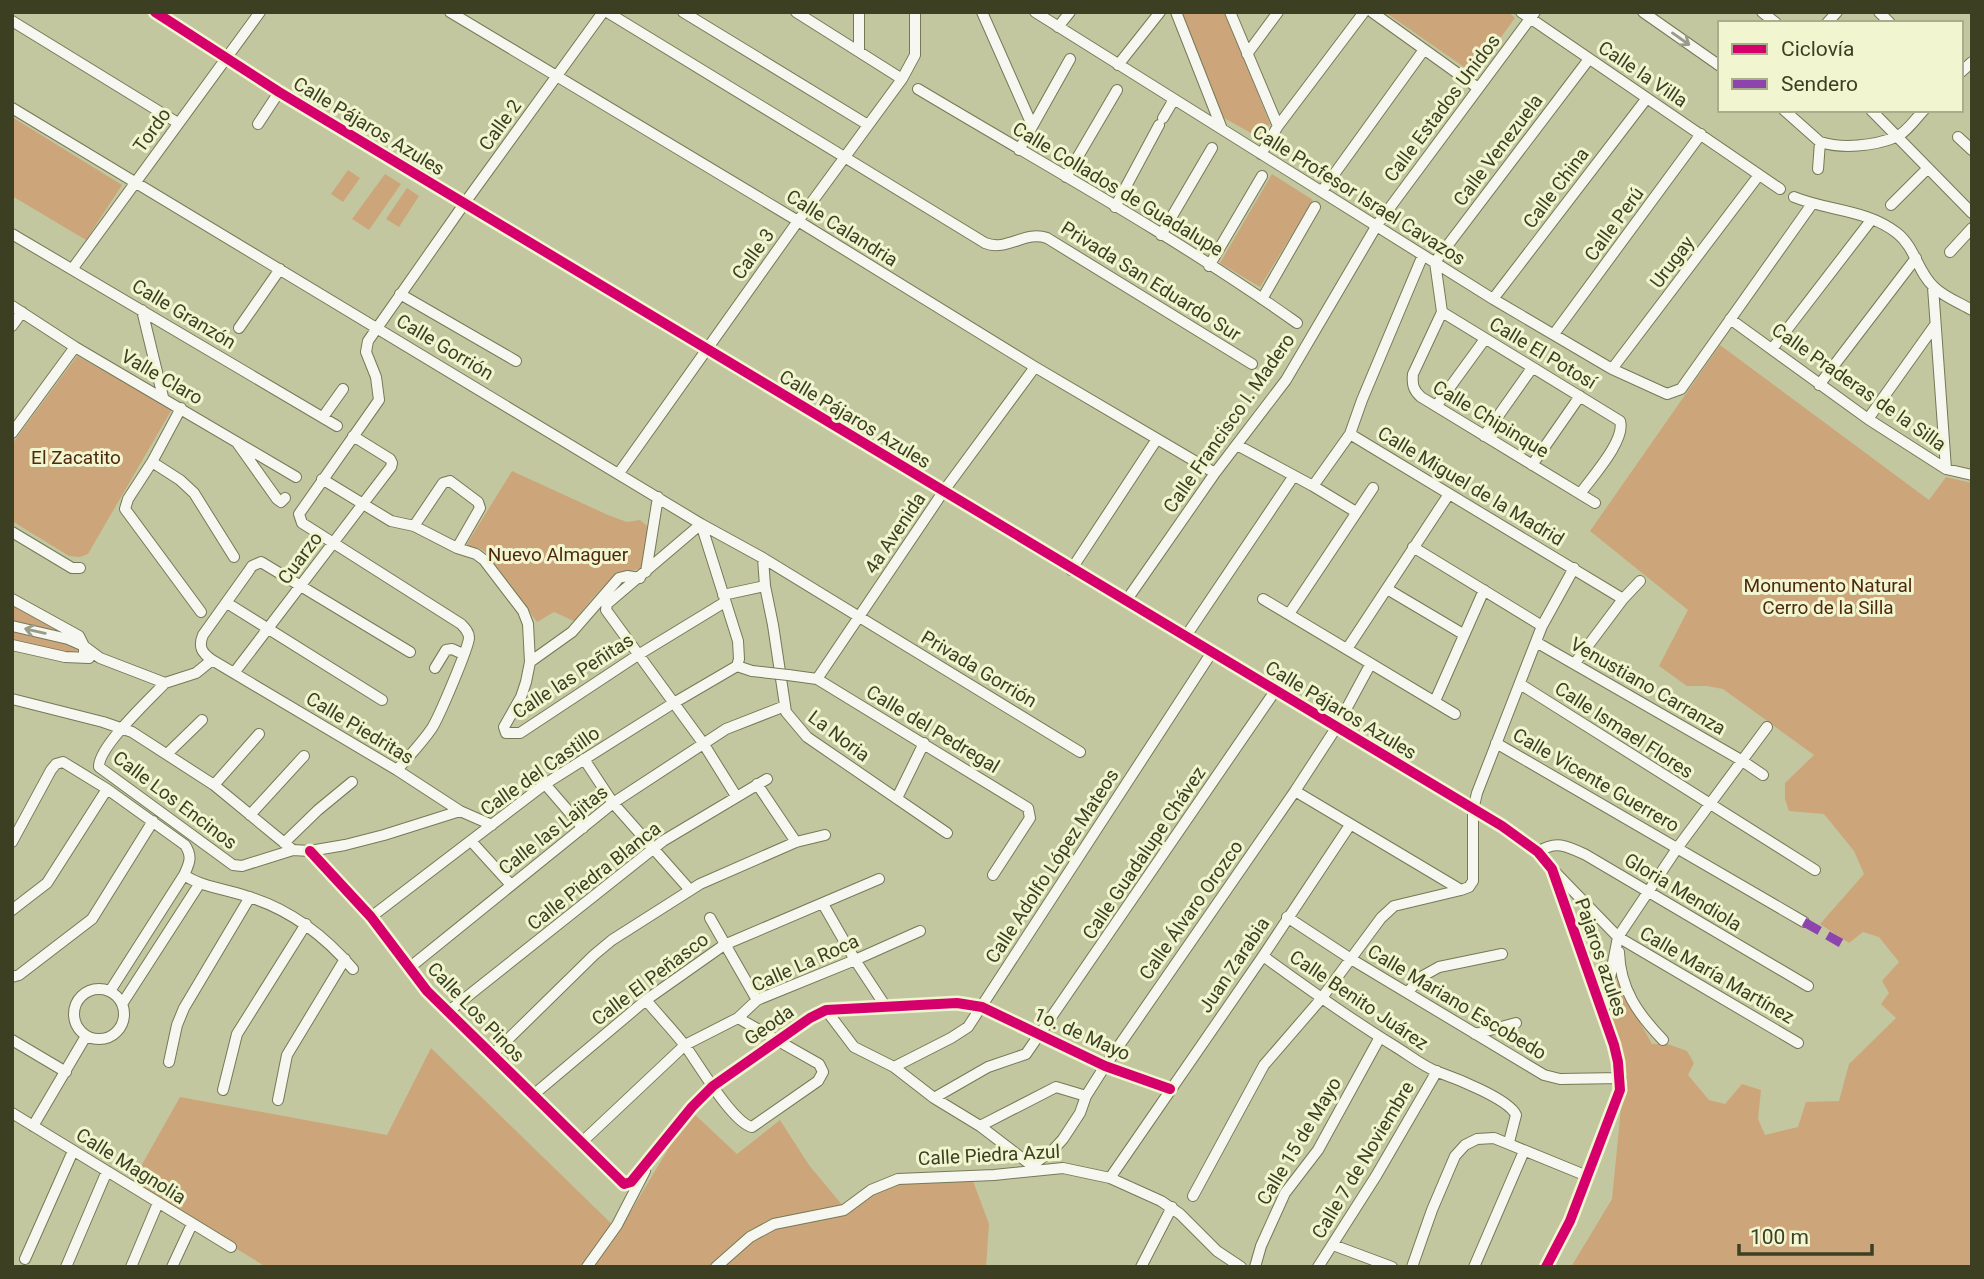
<svg xmlns="http://www.w3.org/2000/svg" width="1984" height="1279" font-family="Roboto,sans-serif">
<style>
.green{fill:#cca67a}
.lines{fill:none;stroke-linecap:round;stroke-linejoin:round}
.minor-casing{stroke:#767956;stroke-width:12}
.minor{stroke:#f6f7f1;stroke-width:10}
.minor-bridge-casing{stroke:#767956;stroke-width:12;stroke-linecap:butt}
.minor-bridge{stroke:#f6f7f1;stroke-width:10}
.quiet{stroke:#8e44ad;stroke-width:9;stroke-dasharray:18 9;stroke-linecap:butt}
.cycleway-casing{stroke:#f1f6d1;stroke-width:15}
.cycleway{stroke:#d6006c;stroke-width:10}
.oneway{stroke:#999b89}
.labels{text-anchor:middle;dominant-baseline:central;stroke-width:6;stroke-linejoin:round;paint-order:stroke}
.street-label{font-size:19px;fill:#3c3f21;stroke:#f1f6d1}
.park-label{font-size:19px;fill:#4e290e;stroke:#f1f6d1}
</style>
<rect width="100%" height="100%" fill="#c3c79f"/>
<path class="green" d="M1181,12H1225L1270,124L1260,138L1224,118Z
M1385,12H1508L1515,18L1474,74Z
M12,117L122,185L86,240L12,196Z
M348,170L360,178L343,202L331,194Z
M385,174L401,184L369,230L352,219Z
M1272,174L1313,200L1260,287L1220,263Z
M407,188L419,196L399,227L386,219Z
M1720,345L1929,500L1946,477L1972,483V1267H1571L1612,1199L1623,1087L1601,996L1605,967L1610,969L1652,1044H1668L1687,1051L1694,1063L1688,1075L1709,1100L1725,1104L1742,1084L1761,1090L1758,1119L1765,1135L1798,1127L1806,1102L1839,1101L1849,1064L1896,1018L1881,1004L1889,993L1882,981L1899,962L1879,937L1863,932L1849,943L1820,924L1864,874L1854,851L1824,814L1789,811L1785,799V783L1814,755L1723,689L1707,686H1687L1659,666L1688,610L1590,531Z
M77,356L172,409L88,554L80,557L69,556L12,521V444Z
M512,471L608,515L627,522L640,520L647,526L649,531L641,569C611,571 592,599 574,621L554,612L537,622L487,553L479,548L465,547Z
M12,602L79,640L12,624Z
M12,627L74,642L80,650L68,653L12,641Z
M431,1048L619,1231L691,1111L737,1154L780,1120L809,1165L843,1206L894,1183L973,1181L989,1224L986,1267H266L131,1184L180,1097L387,1135Z"/>
<g class="lines">
<defs>
<path id="minor" d="M155,12L279,92L1502,826L1538,852L1552,869L1614,1045L1618,1062L1620,1090L1570,1221L1546,1267
M450,12L798,221L1035,367L1215,473
M607,12L985,243C1007,252 1025,230 1047,238L1252,364
M683,12L868,125
M796,12L902,79
M982,12L1032,125
M1035,12L1493,299L1612,369L1667,394L1681,389L1812,204
M1176,12L1222,129
M1230,12L1278,126
M1372,12L1478,88
M1521,12L1780,189
M1643,12L1720,66
M1762,12L1776,23
M1879,12L1890,23
M12,21L178,123
M1827,23L1837,12
M1058,27L1070,12
M859,51V12
M1247,54L1278,12
M1589,59L1435,262L1442,312L1413,374C1412,384 1413,390 1421,397L1595,503
M1118,65L1160,12
M1961,72L1972,62
M918,89C1045,165 1176,237 1297,323
M12,108L701,524L763,558L1080,752
M1784,110L1820,142
M1871,110L1972,213
M1163,118L1173,101
M258,124L279,92
M1958,137L1972,150
M1019,150L1070,59
M1261,154L1278,126L1364,12
M1818,169L1820,142C1842,149 1874,146 1896,137C1906,133 1916,118 1924,110
M1066,177L1117,90
M1322,191L1423,51
M1794,197C1828,211 1866,209 1897,233C1915,247 1918,273 1934,287C1944,297 1960,303 1972,310
M1891,205L1928,168
M1115,207L1159,125
M12,234L337,426
M1161,235L1212,148
M1950,252L1972,228
M1209,266L1262,176
M73,268L260,12
M1933,287L1946,469
M400,294L516,361
M1262,299L1315,207
M1493,299L1647,98
M12,306L75,347L296,477
M142,310L163,397
M1442,312L1620,421C1626,440 1592,477 1580,494
M1730,319L1868,419L1946,469L1972,475
M12,326L22,312
M239,328L280,269
M1554,334L1701,134
M1772,349L1872,219
M1612,369L1759,175
M1819,385L1916,258
M1437,405L1485,339
M181,408L152,462L128,499L125,509L201,612
M323,417L343,389
M1868,419L1935,325
M12,433L75,347
M1350,434L1623,599
M1484,436L1532,368
M238,444L277,499L281,502L285,498
M1237,445L1313,486L1356,512
M152,462L180,480L194,493L234,557
M1532,465L1580,396
M619,473L798,221L902,79L915,55V12
M322,479L391,521L414,526L457,548L476,554L484,560L523,611L528,624L530,662L526,682L521,697L504,727L506,733H520L638,655L725,602
M1313,486L1350,434L1362,400L1423,255
M701,524L607,604L606,610L703,743L736,796
M701,524L738,641L739,659L737,666L752,671
M414,526L443,483L450,481L478,502L480,508L457,548
M12,532L72,568H80
M1413,547L1542,626
M1071,570L1157,439
M646,572L658,497
M765,586L773,625L786,712L807,737L947,833
M1387,589L1463,634
M723,595L765,586L763,558
M12,599L79,636L84,646V658
M1263,599L1455,714
M1126,601L1215,473L1286,380L1377,225L1535,12
M227,603L382,700
M1289,614L1373,488
M12,626L68,639L84,646L100,658L165,683L196,673L212,660
M1186,636L1293,477
M1536,642L1741,760L1763,775
M12,645L65,657L89,658
M1347,649L1449,494
M410,652L261,562L252,566L248,572L203,635C198,647 202,653 212,660L397,770L460,811L492,825
M530,662L572,632L619,578L627,576L640,578
M1575,663L1623,599L1640,581
M435,668L446,650L452,649L463,654
M234,673L391,467L392,463L390,459L353,436
M788,675L817,679L943,492L1035,367
M817,679L1028,808L1030,818L993,875
M165,683C150,699 98,747 99,767L233,865L242,866L293,850L310,851L345,845L384,835L460,811
M1520,684L1815,870
M12,699L103,722L132,732L214,785L293,850
M1435,701L1484,590
M1496,743L1804,922
M167,754L202,720
M584,759L613,803L690,890
M397,770C409,756 422,743 432,728C439,717 468,649 469,638C469,632 465,628 461,624L302,523L299,514L379,400L376,377L366,352L368,341L464,204L603,12
M545,784L583,828
M757,784L796,842
M214,785L259,734
M1295,791L1461,890
M897,798L924,743
M250,815L304,756
M471,841L511,885
M12,842L51,770L56,764L63,762L107,789L185,845C193,857 189,864 184,875L110,991
M284,843L318,810L352,782
M310,851L371,917L427,991L624,1184L631,1182L692,1107L713,1086L810,1018L826,1010L957,1003L982,1007L1105,1066L1170,1089
M1538,852C1556,840 1567,846 1586,855L1808,986
M1554,871L1618,937L1798,1043
M184,875C202,887 225,889 246,896C290,909 324,935 353,969
M823,904L855,960L886,1007
M12,910L47,883L107,789
M371,917L545,784L672,704L737,666
M1287,917L1351,959L1544,1075L1560,1079L1621,1078
M710,918L757,1000
M1619,952C1620,989 1638,1014 1663,1040
M1263,956C1307,988 1350,1019 1396,1047C1409,1055 1424,1067 1438,1072C1455,1078 1509,1099 1516,1115L1509,1142
M409,968L613,803L726,729L785,706
M12,977L19,975L92,919L153,821
M74 1014a25 25 0 1 1 50 0a25 25 0 1 1-50 0Z
M1408,992L1421,977L1439,967L1502,954
M646,1000C659,1016 674,1031 686,1047C699,1065 733,1123 752,1127L818,1081L823,1072L819,1064L738,1018
M122,1004L200,883
M826,1010L854,1047L894,1067L934,1098L980,1126L1035,1168
M449,1011L663,841L767,779
M1603,1014L1618,937L1678,847L1767,727
M1475,1034L1516,1023
M12,1040L66,1072
M493,1054L594,955L612,940L700,884L796,842L825,835
M169,1062L177,1025L184,1008L250,897
M894,1067L951,1038L968,1027L1212,652
M223,1090L237,1034L306,924
M532,1096L646,1000L724,945L879,879
M934,1098L988,1067L1026,1054L1275,691
M278,1100L287,1055L345,959
M12,1113L231,1247
M33,1126L86,1036
M980,1126L1056,1087L1086,1096
M582,1142L685,1045L738,1018L757,1000L855,960L920,931
M1031,1166L1053,1150L1063,1139L1080,1113L1086,1096L1105,1066L1295,791L1336,728L1370,665
M1110,1178L1263,956L1350,825
M1193,1196L1264,1065L1321,999L1381,918L1394,906L1461,890L1469,887L1473,881V810L1477,793L1542,626L1574,568
M1333,1245L1392,1267
M25,1259L73,1151
M66,1267L107,1171
M131,1267L158,1203
M172,1267L192,1224
M587,1267L617,1225L645,1171
M716,1267L750,1237L774,1224L844,1210L871,1190L898,1179L994,1175L1063,1168L1110,1178L1161,1201L1180,1214L1217,1251L1241,1267
M1141,1267L1172,1207
M1255,1267L1261,1246L1285,1193L1318,1150L1380,1037
M1318,1267L1376,1176L1437,1071
M1412,1267L1432,1210L1455,1156L1465,1145L1477,1139L1494,1138L1587,1176
M1474,1267L1524,1151"/>
</defs>
<use href="#minor" class="minor-casing"/>
<use href="#minor" class="minor"/>
<defs>
<path id="minor-bridge" d="M752,671L788,675"/>
</defs>
<use href="#minor-bridge" class="minor-bridge-casing"/>
<use href="#minor-bridge" class="minor-bridge"/>
<path class="quiet" d="M1804,922L1841,943"/>
<defs>
<path id="cycleway" d="M155,12L279,92L1502,826L1538,852L1552,869L1614,1045L1618,1062L1620,1090L1570,1221L1546,1267
M310,851L371,917L427,991L624,1184L631,1182L692,1107L713,1086L810,1018L826,1010L957,1003L982,1007L1105,1066L1170,1089"/>
</defs>
<use href="#cycleway" class="cycleway-casing"/>
<use href="#cycleway" class="cycleway"/>
</g>
<defs><path id="oneway-shaft" d="M-6 0H5M1.5-3L5.5 0L1.5 3" fill="none" stroke-width="1.6" stroke-linecap="round" stroke-linejoin="round" transform="scale(1.75)"/></defs>
<g class="oneway">
<use href="#oneway-shaft" transform="translate(1681 39) rotate(35)"/>
<use href="#oneway-shaft" transform="translate(35 631) rotate(-167)"/>
</g>
<g class="labels">
<g class="street-label">
<text transform="translate(1643 74) rotate(34)">Calle la Villa</text>
<text transform="translate(1442 108) rotate(-53)">Calle Estados Unidos</text>
<text transform="translate(500 125) rotate(-54)">Calle 2</text>
<text transform="translate(369 126) rotate(31)">Calle Pájaros Azules</text>
<text transform="translate(152 130) rotate(-54)">Tordo</text>
<text transform="translate(1498 150) rotate(-53)">Calle Venezuela</text>
<text transform="translate(1556 188) rotate(-53)">Calle China</text>
<text transform="translate(1118 189) rotate(31)">Calle Collados de Guadalupe</text>
<text transform="translate(1359 195) rotate(32)">Calle Profesor Israel Cavazos</text>
<text transform="translate(1614 224) rotate(-54)">Calle Perú</text>
<text transform="translate(842 228) rotate(32)">Calle Calandria</text>
<text transform="translate(753 254) rotate(-54)">Calle 3</text>
<text transform="translate(1672 262) rotate(-53)">Urugay</text>
<text transform="translate(1151 281) rotate(32)">Privada San Eduardo Sur</text>
<text transform="translate(184 314) rotate(31)">Calle Granzón</text>
<text transform="translate(445 347) rotate(31)">Calle Gorrión</text>
<text transform="translate(1543 353) rotate(31)">Calle El Potosí</text>
<text transform="translate(162 377) rotate(30)">Valle Claro</text>
<text transform="translate(1859 387) rotate(35)">Calle Praderas de la Silla</text>
<text transform="translate(855 419) rotate(31)">Calle Pájaros Azules</text>
<text transform="translate(1491 419) rotate(31)">Calle Chipinque</text>
<text transform="translate(1229 423) rotate(-55)">Calle Francisco I. Madero</text>
<text transform="translate(1471 486) rotate(31)">Calle Miguel de la Madrid</text>
<text transform="translate(895 533) rotate(-56)">4a Avenida</text>
<text transform="translate(300 558) rotate(-53)">Cuarzo</text>
<text transform="translate(979 669) rotate(31)">Privada Gorrión</text>
<text transform="translate(573 676) rotate(-33)">Calle las Peñitas</text>
<text transform="translate(1648 686) rotate(30)">Venustiano Carranza</text>
<text transform="translate(1341 710) rotate(31)">Calle Pájaros Azules</text>
<text transform="translate(360 728) rotate(31)">Calle Piedritas</text>
<text transform="translate(933 729) rotate(31)">Calle del Pedregal</text>
<text transform="translate(1624 730) rotate(33)">Calle Ismael Flores</text>
<text transform="translate(839 736) rotate(37)">La Noria</text>
<text transform="translate(540 771) rotate(-35)">Calle del Castillo</text>
<text transform="translate(1596 780) rotate(30)">Calle Vicente Guerrero</text>
<text transform="translate(175 800) rotate(37)">Calle Los Encinos</text>
<text transform="translate(553 830) rotate(-38)">Calle las Lajitas</text>
<text transform="translate(1144 853) rotate(-56)">Calle Guadalupe Chávez</text>
<text transform="translate(1052 866) rotate(-57)">Calle Adolfo López Mateos</text>
<text transform="translate(594 876) rotate(-38)">Calle Piedra Blanca</text>
<text transform="translate(1683 892) rotate(31)">Gloria Mendiola</text>
<text transform="translate(1191 910) rotate(-55)">Calle Álvaro Orozco</text>
<text transform="translate(1601 957) rotate(71)">Pajaros azules</text>
<text transform="translate(805 963) rotate(-24)">Calle La Roca</text>
<text transform="translate(1234 965) rotate(-56)">Juan Zarabia</text>
<text transform="translate(1717 975) rotate(30)">Calle María Martínez</text>
<text transform="translate(650 979) rotate(-37)">Calle El Peñasco</text>
<text transform="translate(1359 1000) rotate(34)">Calle Benito Juárez</text>
<text transform="translate(1457 1002) rotate(31)">Calle Mariano Escobedo</text>
<text transform="translate(476 1012) rotate(46)">Calle Los Pinos</text>
<text transform="translate(769 1025) rotate(-35)">Geoda</text>
<text transform="translate(1082 1034) rotate(24)">1o. de Mayo</text>
<text transform="translate(1299 1141) rotate(-59)">Calle 15 de Mayo</text>
<text transform="translate(989 1155) rotate(-3)">Calle Piedra Azul</text>
<text transform="translate(1363 1160) rotate(-59)">Calle 7 de Noviembre</text>
<text transform="translate(131 1166) rotate(32)">Calle Magnolia</text>
</g>
<g class="park-label">
<text x="76" y="457">El Zacatito</text>
<text x="558" y="554">Nuevo Almaguer</text>
<text x="1828" y="585">Monumento Natural<tspan x="1828" dy="22">Cerro de la Silla</tspan></text>
</g>
</g>
<rect width="1984" height="1279" fill="none" stroke="#3c3f21" stroke-width="28"/>
<rect x="1718" y="21" width="245" height="91" fill="#f1f6d1" stroke="#a9ad8b" stroke-width="2"/>
<rect x="1732" y="44" width="35" height="10" fill="#d6006c" stroke="#a9ad8b" stroke-width="2"/>
<text x="1781" y="56" font-size="21" fill="#3c3f21">Ciclovía</text>
<rect x="1732" y="79" width="35" height="10" fill="#8e44ad" stroke="#a9ad8b" stroke-width="2"/>
<text x="1781" y="91" font-size="21" fill="#3c3f21">Sendero</text>
<path d="M1739 1244v10h133v-10" fill="none" stroke="#3c3f21" stroke-width="3.5"/>
<text x="1750" y="1244" font-size="21" fill="#3c3f21" stroke="#f1f6d1" stroke-width="5" paint-order="stroke">100 m</text>
</svg>
